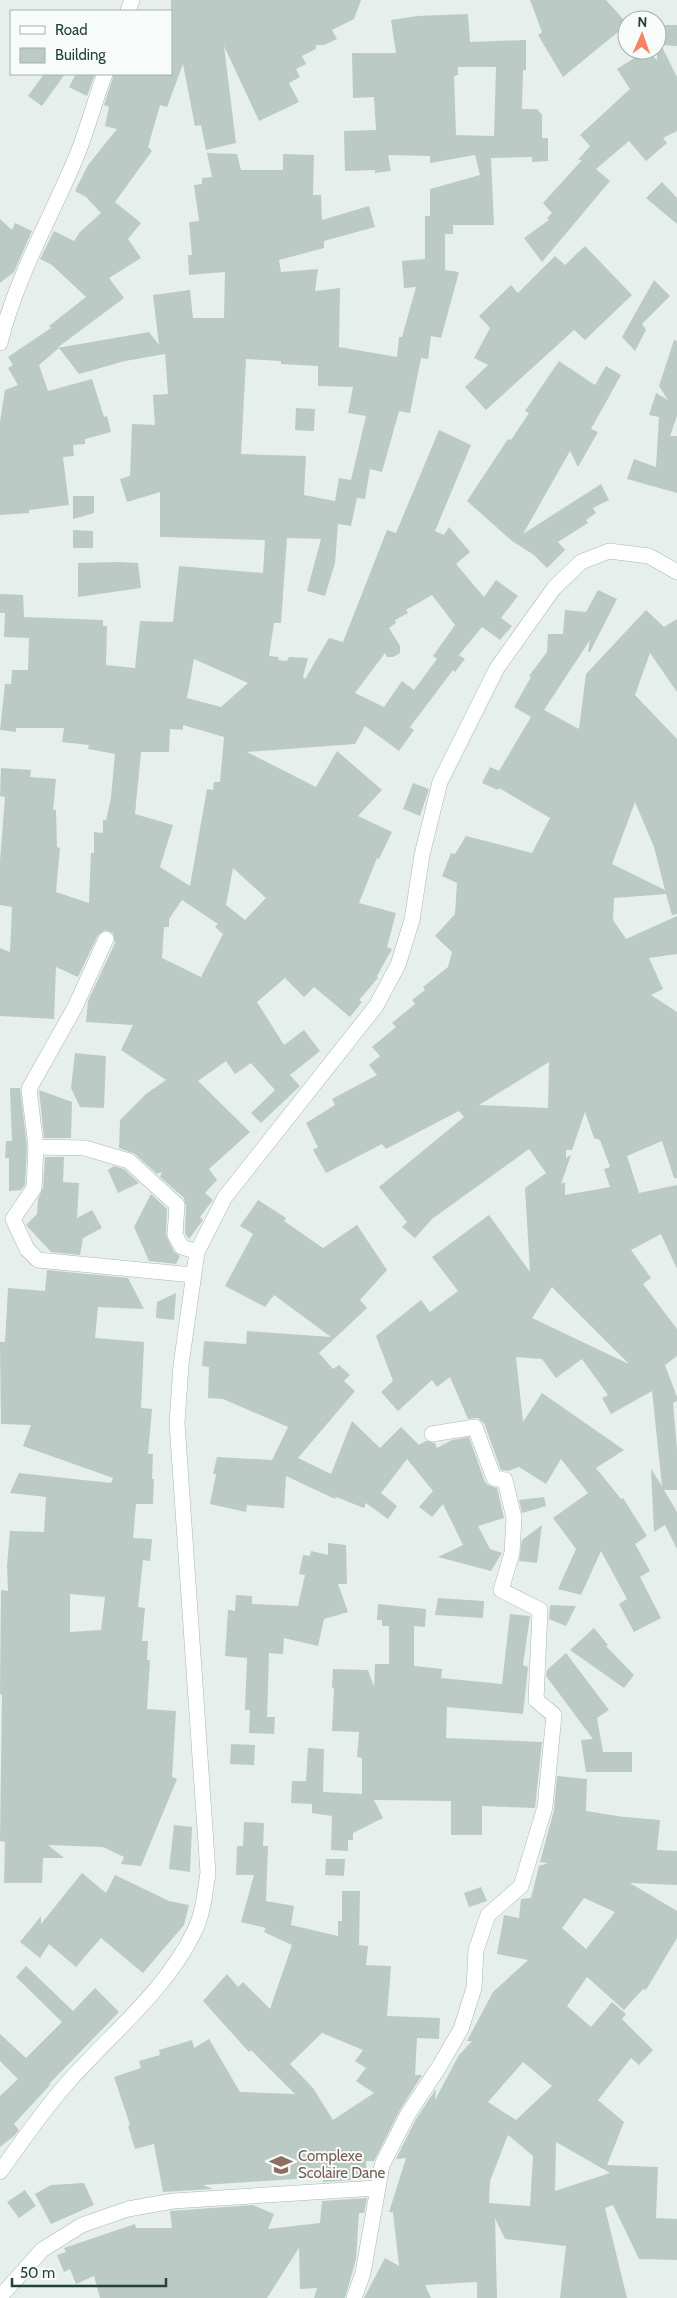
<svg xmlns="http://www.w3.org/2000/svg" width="677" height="2298" font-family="Cabin,sans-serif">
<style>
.building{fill:#bbcac4;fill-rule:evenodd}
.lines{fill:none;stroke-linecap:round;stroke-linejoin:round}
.minor-casing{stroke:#a8b8b2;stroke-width:16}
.minor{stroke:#fff;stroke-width:15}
.labels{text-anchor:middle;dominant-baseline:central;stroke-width:4;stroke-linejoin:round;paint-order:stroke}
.education-label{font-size:15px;fill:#785e54;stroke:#f7fbf9;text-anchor:start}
</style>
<rect width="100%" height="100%" fill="#e6efeb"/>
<path class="building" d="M171,0H361L354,19L332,30L337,39L324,45H316V49L302,56L306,64L296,69L300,77L289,83L299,102L259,121L224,46L236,143L206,150L201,125L195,126L183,64L167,107L160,105L148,147L152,151L115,202L141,223L128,239L141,258L109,278L124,298L57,348L149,332L159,345L153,295L190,290L193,318H224L225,272L189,275L188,255H192L189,222L199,221L194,185L202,184V178L212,177L207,153L237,154L241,170H283V154L314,155L313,195H321L322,220L369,206L375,227L324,241V248L279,260L281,272L318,269L315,291L340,288L339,347L397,357L399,337H402L416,287L404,288L402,261L425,259V216H430V189L480,175L475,155L430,163V156L388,155L391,171L375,173V170L345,171L344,131L376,130L374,97L353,98L352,53H396L391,20L417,16L468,14L470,42L526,40V70H523L522,109H537L542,115V138H548V161L532,162V157L491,158L494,225H453V234H445V270L459,272L441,338L431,336L428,359L421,358L410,413L399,411L382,472L370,469L365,499L357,498L351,526L338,524L335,563L325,596L307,591L321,539L287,538L281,623H274L269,656L279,657L278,660L287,661L289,657L308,658L303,677L305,679L329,638L343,642L387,530L396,533L439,430L471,445L435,531L444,535L449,527L470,552L456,564L484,597L496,580L518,596L501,618L512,626L500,640L482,627L459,655L465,659L455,672L453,670L410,727L414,730L399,751L365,726L355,744L247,752L316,787L337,751L382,790L358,816L392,832L379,859L377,858L359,903L396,913L387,947L392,949L377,976L378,978L359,1000L362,1002L350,1017L314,987L304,997L285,978L257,1002L284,1045L304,1030L320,1051L290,1075L300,1086L261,1123L251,1113L275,1090L251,1063L235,1074L226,1061L198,1081L250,1132L209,1169L217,1180L205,1193L213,1200L200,1217L203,1220L189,1239L185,1233L186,1206L184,1198L160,1177L162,1172L157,1174L135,1154L119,1148L120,1120L146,1094L166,1080L121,1050L133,1025L86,1022L88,1001L115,943L113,933L105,930L98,935L78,977L56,967L54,1019L0,1016V948L10,952L12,907L0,905V861L5,797L0,796L1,768L31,770L30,777L56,779L53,810H56L57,847L60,848L56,892L89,903L91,853H94V832L103,833V820H106L111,798L115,754L88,749L89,745L62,742L64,728H16V732L0,730L5,684H11L12,670H28L29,638L4,637L5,613H0V594L23,595L24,617L103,620V626H107L106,665L135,668L140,621L173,622L179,566L263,573L265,540L160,537V492L127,502L120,479L130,476L132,424L155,425L153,395L168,394L165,354L125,361L79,374L59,348L39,365L48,391L92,379L104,417L107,416L111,432L85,439V444L73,445L74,456L63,457L69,505L29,510V513L0,515V422L5,390L18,385L8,368L13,365L8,357L51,328L49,326L86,297L52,265L40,259L54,231L74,241L80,232L101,213L86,197L75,191L88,165L117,129L105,126L109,107L104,105L114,74H171ZM458,67H496L494,136L456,135L454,76L458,75ZM246,359L281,361V364L318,366V386L353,387L348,413L366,416L351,480L339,478L335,501L304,495L306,456L241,454ZM432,595L455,625L433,656L437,659L414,690L402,681L384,707L355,693L385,653L387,657H393L400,653V646L389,628L396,623L395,620L408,613L406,610ZM194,659L248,683L221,707L187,698ZM183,725L224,737L220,782H214L213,790L207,789L190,886L160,867L173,825L135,814L141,752H169L170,729L183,730ZM233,868L266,898L245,920L226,905ZM182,900L218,924L215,927L223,934L201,977L162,958L164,927H169V919Z
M530,0H606L624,20V27L563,77L538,35L542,32Z
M657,25H677V46L661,45L677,77V131L663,138L667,143L646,161L629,141L596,169L610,181L542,262L524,238L549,220L547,218L552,213L543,203L582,160H578L590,146L580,135L630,89L617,69L647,50L657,60Z
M44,74H65L42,106L28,96Z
M76,74H95L87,96L69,87Z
M662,182L677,198V224L646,198Z
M0,219L12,230L15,223L32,231L14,272L0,283Z
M585,246L632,295L585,340L574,330L486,410L465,387L488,365L474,358L490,328L479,316L511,285L518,293L555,256L565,265Z
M654,280L670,296L642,324L646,330L635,351L622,337Z
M674,340L677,341V416L670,436H677V493L627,479L634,459L656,467L659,417L649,415L656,393L668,400L659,386Z
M559,361L595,385L606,366L621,375L591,429L598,432L578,467L570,451L523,534L601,484L609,500L593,508L596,513L586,520L588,523L558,542L565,550L547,568L534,555L512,541L467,501L508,439L511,440L529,413L525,411Z
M296,408L315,409L314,431L295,430Z
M73,496H94V513L73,519Z
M73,530L93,531V548H73Z
M120,562L138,563L141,588L78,597V563Z
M598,590L617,599L590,652H588L590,640L544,710L579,729L586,674L646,610L664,627L677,619V692L650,653L635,695L677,739V914L672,915L666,894L614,898L613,920L626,939L677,916V954L649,958L663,989L651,995L677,1012V1178H674L662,1141L627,1156L639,1193L677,1185V1269L661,1234L631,1250L651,1278L643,1284L677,1329V1356L665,1365L677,1397V1401L673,1403L677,1450V1490H664L677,1512V1549L665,1525L654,1532L651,1469L662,1486L652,1391L611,1414L602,1398L608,1395L582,1359L556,1378L542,1359L516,1357L523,1422L542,1393L624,1450L596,1468L621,1499L623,1498L647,1536L635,1544L650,1571L640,1577L661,1618L634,1632L619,1604L627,1599L601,1551L581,1595L558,1589L576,1549L553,1518L588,1493L561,1459L546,1484L519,1467L508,1471L501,1470L484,1423L478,1418L468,1419L450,1377L437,1387L432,1380L398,1411L381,1392L393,1381L376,1336L421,1300L430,1312L458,1291L432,1257L489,1215L530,1272L525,1188L546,1173L529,1149L432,1219L415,1238L402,1227L407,1222L379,1187L464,1117L459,1111L386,1149L382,1144L326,1173L313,1150L318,1147L306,1123L335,1105L332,1099L377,1075L369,1065L380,1056L372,1047L396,1027L392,1023L415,1004L412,1000L425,990L423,987L448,967L452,952L435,936L455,914L457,883L442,876L451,853L455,854L466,836L532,853L550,818L499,788L498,790L482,783L490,767L499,771L531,717L514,707L531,677L529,676L547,652L548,634H563L565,610L586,612ZM635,802L654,847L665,890L612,864ZM549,1062L548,1108L479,1105ZM585,1112L594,1138L600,1140L610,1167L604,1169L610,1187L565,1195V1182L561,1184L571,1155L566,1158V1150H572ZM552,1287L629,1364L532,1318Z
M413,783L429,789L420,816L403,809Z
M75,1053L106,1056L104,1108L80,1107L71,1088Z
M10,1088H20L27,1147L25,1185L21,1190L9,1191V1158H5L6,1141H12Z
M39,1090L72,1102L71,1138H44Z
M45,1157H64L63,1182L79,1183L77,1218L92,1210L102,1228L83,1238L80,1255L51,1252L26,1225L37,1214L38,1199L43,1188Z
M114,1166L124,1169L139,1183L118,1193L108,1170Z
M151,1194L167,1209L166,1235L174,1252L180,1256L176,1264L149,1261L134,1227Z
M258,1200L286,1218L284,1221L323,1248L357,1225L387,1270L360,1300L367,1308L319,1353L333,1369L339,1365L350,1375L344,1381L355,1391L298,1458L331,1474L352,1421L380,1448L401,1427L419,1445L426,1441L435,1443L437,1448L452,1440L469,1437L485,1482L488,1485L497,1488L504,1518L478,1526L490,1549L502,1553L491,1571L438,1557L463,1545L443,1504L432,1517L419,1507L433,1491L407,1459L381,1493L397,1506L388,1519L366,1503L364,1508L336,1497L335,1499L286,1476L284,1508L247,1505L246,1512L210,1504L216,1474H213L217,1457L272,1460L288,1427L223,1399L208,1398L209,1367L202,1366L204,1341L246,1344L247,1331L331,1337L274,1295L265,1307L225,1286L253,1234L240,1226Z
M47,1270L128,1278L144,1309L98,1307L95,1338L144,1342L141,1408L152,1409L148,1454H153L152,1479H154L153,1504H136L133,1538L152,1539L150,1561L143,1560L138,1607L145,1608L142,1641H148L147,1660H150L147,1709L176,1711L172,1777L177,1779L141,1866L121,1864L124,1857L103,1847L48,1845L64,1858H43L42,1883H4L5,1842L0,1841L2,1695L0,1694L1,1590L8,1591L7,1566L10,1531L44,1532L46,1497L10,1493L19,1473L111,1483L113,1478L23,1446L31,1425L1,1424L0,1342H5L8,1288L45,1291ZM70,1594L105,1597L101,1630L70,1632Z
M176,1293L174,1320L156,1318L157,1302Z
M544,1497L546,1506L522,1513L519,1500Z
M542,1525L537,1563L519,1561L522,1540Z
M328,1543L346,1545L347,1584H338L348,1612L324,1619L318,1646L284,1638L283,1654L269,1653L267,1717H275L274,1734L249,1733L250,1710H245L247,1658L225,1656L228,1610L235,1611L236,1595L252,1596V1604L298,1606L305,1575L299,1574L303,1555L310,1556L311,1551L328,1555Z
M438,1598L484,1601L483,1618L435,1615Z
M378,1604L426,1609L425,1627L414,1626V1666L442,1669L441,1678L502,1684L510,1614L530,1616L523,1665L528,1667L523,1714L447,1707L446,1738L542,1742L535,1808L482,1806V1835H451V1801L374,1800L383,1818L353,1833V1840H348V1851L331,1850L332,1816L312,1813V1804L291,1803L292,1781H306L308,1748L324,1749L323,1792L362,1794V1758L357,1757L359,1732L332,1731L334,1688H332L333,1669L368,1670L374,1687L375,1664H389V1626H382V1620H377Z
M550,1605L576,1606L566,1626L549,1619Z
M594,1628L608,1645L606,1646L634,1675L624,1688L570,1650Z
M566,1653L609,1710L597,1718L603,1752H632V1772H586L581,1740L593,1739L546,1676L547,1670Z
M231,1744L255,1745L254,1765L230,1764Z
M557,1776L587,1779L586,1811L624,1817L660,1820L657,1850L677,1851V1885L630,1883L677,1911V1938L646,1990L643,1989L624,2010L587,1977L567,2006L591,2027L612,2002L626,2014L622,2019L653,2050L639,2065L631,2058L598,2100L624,2122L607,2165L658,2167L656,2218L677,2219V2260L639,2259L613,2205L605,2208L627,2298H560L566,2246L505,2239L495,2218L497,2298H477V2282L425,2285L431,2298H364L385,2258L399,2266L393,2212H389L406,2158L396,2159L416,2119L436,2089L435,2100L459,2055L472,2041H467L493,1992L528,1960L497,1954L504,1915L519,1918L521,1899L531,1898L539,1866L548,1863L540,1862L554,1810ZM584,1898L615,1912L586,1949L562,1928ZM523,2062L552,2086L516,2120L488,2102ZM508,2135L533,2156L530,2206L489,2203L490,2181ZM556,2142L605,2170L610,2173L555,2191Z
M244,1822L264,1823L263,1846H268L266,1901L294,1906L291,1925L338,1936V1921H342V1891H360L359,1945L368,1946L366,1965L391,1966L387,2016L440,2018L439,2039L417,2038L415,2075H422L400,2110L374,2161H366L367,2179L323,2182L324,2177L203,2185L213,2189L163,2192L154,2144L135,2149L128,2126L130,2125L114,2077L141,2068L139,2061L160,2055L159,2050L192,2040L194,2048L209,2039L240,2092L295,2094L251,2050L249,2052L203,2001L227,1974L238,1987L243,1982L270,2009L292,1945L264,1932L266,1928L241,1922L254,1875H236L237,1846H243ZM322,2033L363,2050L355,2061L366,2068L356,2081L374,2093L333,2120L313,2088L290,2064Z
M174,1825L192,1827L190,1872L169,1869Z
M326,1859H345L344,1876L325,1875Z
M82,1873L106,1893L115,1875L169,1901L189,1905L184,1925L143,1973L101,1938L76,1967L49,1944L40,1958L20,1942L41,1916V1924Z
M481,1887L487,1901L469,1907L464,1893Z
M26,1966L73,2011L95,1988L119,2012L49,2084L50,2085L14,2124L19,2130L15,2135L0,2147V2096L18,2079L0,2061V2034L26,2058L62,2022L16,1977Z
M84,2183L94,2205L51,2224L35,2194L51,2185Z
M25,2190L36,2206L19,2218L7,2202Z
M367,2198L364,2213H359L356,2259L345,2298H314L317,2288L300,2289L299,2248L267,2298H100L94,2276L76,2284L70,2269L64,2272L57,2255L66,2252L64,2248L135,2224L136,2228H172L170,2211L253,2205L274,2214L268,2229L320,2223L322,2201Z"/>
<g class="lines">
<defs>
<path id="minor" d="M128,11L132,0
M0,343C16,278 49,221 75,160C87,132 94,102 105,74
M106,939L75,1007L29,1089L36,1147L85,1148L129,1161L177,1205L175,1235L182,1247L197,1252
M36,1147L34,1188L13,1219L27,1249L38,1260L193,1275
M0,2172C22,2141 44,2109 69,2081C111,2034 167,1989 194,1932C203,1915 205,1892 208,1873L177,1423L181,1365L197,1252L225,1197L376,1006L398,965L412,920L422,855L440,782L497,668L554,588L581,562L609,551L649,556L677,572
M0,2297L42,2250L82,2225L128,2209L173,2201L377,2188
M354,2298L363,2273L382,2165L408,2114L439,2067L461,2029L474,1988L476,1950L488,1915L521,1886L545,1807L554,1715L536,1700L540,1610L501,1590L512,1553L514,1518L505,1480L494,1478L475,1427L432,1434"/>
</defs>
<use href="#minor" class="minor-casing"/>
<use href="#minor" class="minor"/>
</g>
<defs>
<symbol id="school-bare" viewBox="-9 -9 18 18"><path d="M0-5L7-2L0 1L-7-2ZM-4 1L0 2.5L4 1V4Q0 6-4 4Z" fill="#8d6e63" stroke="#f7fbf9" stroke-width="2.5" paint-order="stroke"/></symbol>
</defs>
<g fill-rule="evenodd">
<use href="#school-bare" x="265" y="2149" width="32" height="32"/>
</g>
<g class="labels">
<g class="education-label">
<text x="298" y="2156">Complexe<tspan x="298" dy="17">Scolaire Dane</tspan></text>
</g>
</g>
<rect x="10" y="10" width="162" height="65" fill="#f7fbf9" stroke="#a3b1ad"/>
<rect x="20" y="26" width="25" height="8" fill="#ffffff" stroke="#a3b1ad"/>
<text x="55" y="35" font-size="15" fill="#24423a">Road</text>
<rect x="20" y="48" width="25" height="15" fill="#bbcac4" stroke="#a3b1ad"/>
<text x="55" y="60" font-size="15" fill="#24423a">Building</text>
<g transform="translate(642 35) rotate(2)"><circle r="24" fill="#f7fbf9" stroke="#a3b1ad"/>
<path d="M0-4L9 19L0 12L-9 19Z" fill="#f4845f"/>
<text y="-8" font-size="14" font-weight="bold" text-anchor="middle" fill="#24423a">N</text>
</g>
<path d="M12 2278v8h154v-8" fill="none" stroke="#24423a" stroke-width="2.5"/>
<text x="20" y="2278" font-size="15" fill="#24423a" stroke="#f7fbf9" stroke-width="4" paint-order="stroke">50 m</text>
</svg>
